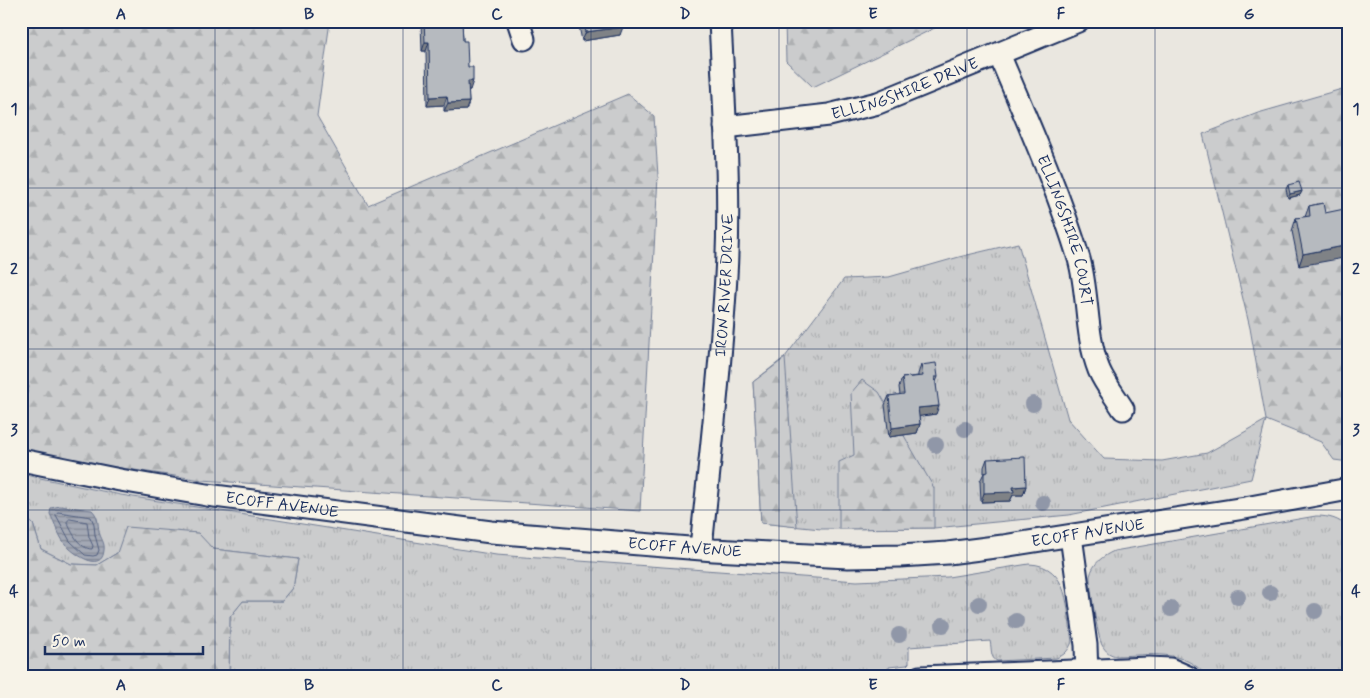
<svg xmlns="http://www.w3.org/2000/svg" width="1370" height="698" font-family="Mynerve,sans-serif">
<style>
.grass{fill:url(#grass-tufts);stroke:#737e96}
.forest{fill:url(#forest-firs);stroke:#737e96}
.water{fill:url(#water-rules);stroke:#6d7892}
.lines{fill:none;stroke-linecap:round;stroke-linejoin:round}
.shore{stroke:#515f80;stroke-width:1}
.minor-casing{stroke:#1b2f5e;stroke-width:25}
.minor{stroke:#f7f3e8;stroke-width:21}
.tree{fill:#9097a8}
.wall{fill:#9da0a4;stroke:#1b2f5e}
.shaded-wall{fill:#7f8286;stroke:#1b2f5e}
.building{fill:#b6babf;stroke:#1b2f5e}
.grid{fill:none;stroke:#1b2f5e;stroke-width:1;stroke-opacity:0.55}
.labels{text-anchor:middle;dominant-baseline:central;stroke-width:4;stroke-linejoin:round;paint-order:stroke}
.street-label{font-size:16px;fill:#1b2f5e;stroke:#f7f3e8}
.neatline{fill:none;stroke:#1b2f5e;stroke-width:2}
.grid-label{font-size:16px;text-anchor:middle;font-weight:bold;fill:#1b2f5e}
</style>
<defs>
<pattern id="grass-tufts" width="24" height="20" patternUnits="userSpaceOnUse" patternTransform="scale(1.25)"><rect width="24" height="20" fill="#cbcccd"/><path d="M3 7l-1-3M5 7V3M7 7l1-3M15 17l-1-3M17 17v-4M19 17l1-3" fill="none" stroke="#aeb0b2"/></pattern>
<pattern id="forest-firs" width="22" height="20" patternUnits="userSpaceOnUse" patternTransform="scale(1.25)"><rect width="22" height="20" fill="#cbcccd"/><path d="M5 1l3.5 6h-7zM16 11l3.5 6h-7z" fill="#aeb0b2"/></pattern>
<pattern id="water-rules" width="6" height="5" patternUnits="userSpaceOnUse" patternTransform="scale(1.25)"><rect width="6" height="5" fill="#a3a8b4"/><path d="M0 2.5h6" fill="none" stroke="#848996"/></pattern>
</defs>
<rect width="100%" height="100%" fill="#eae7e0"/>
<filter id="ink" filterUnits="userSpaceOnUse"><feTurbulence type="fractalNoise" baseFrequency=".02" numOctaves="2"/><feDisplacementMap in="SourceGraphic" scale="10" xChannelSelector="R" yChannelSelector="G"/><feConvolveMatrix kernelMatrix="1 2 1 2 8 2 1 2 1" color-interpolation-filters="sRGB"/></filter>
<g filter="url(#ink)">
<path class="grass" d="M1018,243L1068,419L1104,459L1162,461L1207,453L1266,420L1251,479L1069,515L934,528L821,529L761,523L753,382L785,357L844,279L889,277L959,257Z
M21,474L121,495L496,555L857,581L948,577L1029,564C1070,565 1067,611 1072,642C1068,651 1065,655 1056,658L997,661C990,658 992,649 990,641L909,647V663L907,665L889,667V677H736L728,673L633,674L632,677H229L230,617L243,601H282L293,588L298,559L213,549L117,553L97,565L71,564L41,549L33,524L21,513Z
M1316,516C1330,516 1339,519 1349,528V677H1207C1185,648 1149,655 1117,656C1110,655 1106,652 1102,645C1098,638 1089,584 1090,576C1093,563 1103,556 1114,551Z"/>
<path class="forest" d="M21,21H330L317,116L368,205L628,94L654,116L658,176L640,511L202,480L87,463L21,449V412L29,387L21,373Z
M785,21H949L813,87L786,61Z
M1349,87V462L1334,460L1321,442L1266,420L1250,328L1203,134L1258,113Z
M785,358L797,527L761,523L753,382Z
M862,380L879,392L934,488V528L839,529V462L854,455L851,393Z
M21,513L33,524L41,549L71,564L97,565L117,553L126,527L198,533L213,549L298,559L293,588L282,601H243L230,617L229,677H22Z"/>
<path class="water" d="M60,506L92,510C100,518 97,526 100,535C102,540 105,544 104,550C102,574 74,554 66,545C59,537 55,523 50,514L51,508Z"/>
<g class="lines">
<path class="shore" d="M58,512L91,517L94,524L95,535L99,550L97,555L93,556L85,555L70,541L56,515Z
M70,519L87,522L89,537L93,546L92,549C79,549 72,532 67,522Z"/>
<defs>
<g id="minor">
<path d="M518,21L524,39"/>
<path id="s1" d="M999,54C1027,121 1058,189 1079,259C1089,295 1085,335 1099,370C1105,384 1115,396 1123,409"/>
<path id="s2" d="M725,127L829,115L878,103L1078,21"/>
<path id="s3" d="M21,460L120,480L207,495L491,532L714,550L848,557L900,556L948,553L1003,546L1245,508L1349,489"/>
<path d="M1071,536L1086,645L1087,677"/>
<path id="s4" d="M701,548C710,458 721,367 726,276C731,191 724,106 720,21"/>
<path d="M920,677L1149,668L1170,669L1188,677"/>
</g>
</defs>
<use href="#minor" class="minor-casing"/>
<use href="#minor" class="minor"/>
</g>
<g class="tree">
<circle cx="1033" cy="404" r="8"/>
<circle cx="965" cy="429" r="8"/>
<circle cx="936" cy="445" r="8"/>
<circle cx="1043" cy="503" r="8"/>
<circle cx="1270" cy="593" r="8"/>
<circle cx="1238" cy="597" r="8"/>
<circle cx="979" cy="604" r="8"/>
<circle cx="1171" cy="609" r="8"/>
<circle cx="1315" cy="611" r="8"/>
<circle cx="1016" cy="621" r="8"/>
<circle cx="943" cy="625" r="8"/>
<circle cx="899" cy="635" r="8"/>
</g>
<path class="wall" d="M422,21H464L462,22L463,41L468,67L470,90H468L469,102L466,110L444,111V105L427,106L426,51H422L421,23Z
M578,21H622L620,35L582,41Z
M1288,185L1302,191L1300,195L1288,198L1286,189Z
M1323,203L1299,266L1292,231L1296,218L1305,217L1309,206Z
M921,365L938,377L936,382V414L919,416L920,424L917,433L889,437L885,405L889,396L900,395L899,387L902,378L918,376V374Z
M987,459L1026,486L1023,495H1013L1010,501L981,502L980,481L984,473V467Z"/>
<path class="shaded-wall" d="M623,27L620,35L582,41L586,32Z
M425,42H429L426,51H422Z
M468,81H473L470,90H465Z
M447,96L444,105L427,106L430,97Z
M469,102L466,110L444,111L448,103Z
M1302,191L1300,195L1288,198L1290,194Z
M1349,245V257L1299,266L1303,254Z
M939,406L936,414L915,417L918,408Z
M920,424L917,433L889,437L892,428Z
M1026,486L1023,495H1013L1010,501L981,502L984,493L1013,487Z"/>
<path class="building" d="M424,21H462L463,41H467L468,67H473V81H468L469,102L448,103L447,96L430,97L429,42H425Z
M583,21H622L623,27L586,32Z
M1299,182L1302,191L1290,194L1288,185Z
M1323,203L1325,213L1349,208V245L1303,254L1296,218L1310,216L1309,206Z
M936,363L938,377H935L939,406L918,408L920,424L892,428L889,396L904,394L902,378L923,376L921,365Z
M1025,457L1026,486L1013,487L1014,492L984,493V473L988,472L987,459Z"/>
</g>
<path class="grid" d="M215,21V677M403,21V677M591,21V677M779,21V677M967,21V677M1155,21V677M21,188H1349M21,349H1349M21,510H1349"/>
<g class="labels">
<g class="street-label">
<text stroke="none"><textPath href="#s2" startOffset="185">ELLINGSHIRE DRIVE</textPath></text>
<text stroke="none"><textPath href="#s1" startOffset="189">ELLINGSHIRE COURT</textPath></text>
<text stroke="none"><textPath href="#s4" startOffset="264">IRON RIVER DRIVE</textPath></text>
<text stroke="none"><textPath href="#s3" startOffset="265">ECOFF AVENUE</textPath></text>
<text stroke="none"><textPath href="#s3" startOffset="1075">ECOFF AVENUE</textPath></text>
<text stroke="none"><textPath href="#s3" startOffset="670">ECOFF AVENUE</textPath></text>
</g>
</g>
<rect width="1370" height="698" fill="none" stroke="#f7f3e8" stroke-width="55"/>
<path d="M45 646v8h158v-8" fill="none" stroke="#1b2f5e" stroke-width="2.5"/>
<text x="52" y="646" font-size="15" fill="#1b2f5e" stroke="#f7f3e8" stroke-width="4" paint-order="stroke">50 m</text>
<rect x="28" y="28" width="1314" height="642" class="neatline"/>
<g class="grid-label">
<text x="121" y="19">A</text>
<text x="309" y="19">B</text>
<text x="497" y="19">C</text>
<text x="685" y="19">D</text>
<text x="873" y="19">E</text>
<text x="1061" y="19">F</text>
<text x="1249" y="19">G</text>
<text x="14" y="114">1</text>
<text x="1356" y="114">1</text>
<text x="14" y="274">2</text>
<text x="1356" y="274">2</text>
<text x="14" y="435">3</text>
<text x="1356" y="435">3</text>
<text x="14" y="596">4</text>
<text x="1356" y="596">4</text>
<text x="121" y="690">A</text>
<text x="309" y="690">B</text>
<text x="497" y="690">C</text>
<text x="685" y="690">D</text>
<text x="873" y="690">E</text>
<text x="1061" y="690">F</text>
<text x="1249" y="690">G</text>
</g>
</svg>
